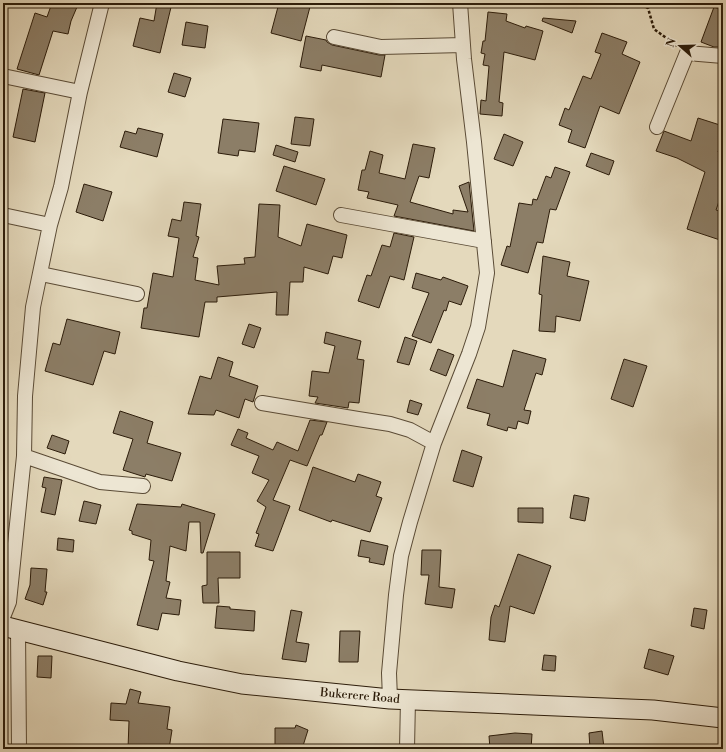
<svg xmlns="http://www.w3.org/2000/svg" width="726" height="752" font-family="'Libre Bodoni',serif">
<style>
.building{fill:#8c7e67;stroke:#2c1c0a}
.lines{fill:none;stroke-linecap:round;stroke-linejoin:round}
.street-casing{stroke:#5a4b36;stroke-width:16}
.secondary-casing{stroke:#2c1c0a;stroke-width:21}
.path{stroke:#2c1c0a;stroke-width:2.5;stroke-dasharray:3 2;stroke-linecap:butt}
.street{stroke:#ede6d3;stroke-width:14}
.secondary{stroke:#ede6d3;stroke-width:19}
.labels{text-anchor:middle;dominant-baseline:central;stroke-width:3;stroke-linejoin:round;paint-order:stroke}
.street-label{font-size:12px;fill:#2c1c0a;stroke:#ede6d3}
</style>
<rect width="100%" height="100%" fill="#e4d9bc"/>
<filter id="stains"><feTurbulence type="fractalNoise" baseFrequency=".005" numOctaves="4"/><feColorMatrix values="0 0 0 0 .2 0 0 0 0 .09 0 0 0 0 .02 0 0 0 .5 -.17"/></filter>
<radialGradient id="worn" r=".72"><stop offset=".6" stop-color="#630" stop-opacity="0"/><stop offset="1" stop-color="#630" stop-opacity=".3"/></radialGradient>
<path class="building" d="M52,3H66L77,7L71,21L68,34L53,31L39,75L17,69L35,13L47,17Z
M157,3H172L160,53L133,46L140,18L154,21Z
M279,3H311L301,41L271,33Z
M714,7L723,10V43L721,47H714L701,42Z
M488,12L507,14L506,21L525,28L526,26L543,31L535,60L504,52L499,102L503,103L502,116L480,114L481,100L486,101L489,66L483,65L485,54L481,53L483,41H485Z
M543,18L576,21L572,33L542,21Z
M186,22L208,26L205,48L182,45Z
M602,33L627,42L622,54L640,62L619,114L600,106L585,148L568,142L572,130L559,125L565,108L569,110L583,76L591,79L601,54L595,52Z
M306,36L326,40L327,42L332,45L379,55H385L381,77L322,65L321,71L300,67Z
M174,73L191,78L185,97L168,92Z
M23,89L45,93L35,142L13,137Z
M295,117L314,119L310,146L291,144Z
M698,118L723,126V135L718,152H723V190L716,210L723,212V241L687,229L705,172L677,158L656,151L664,131L691,141Z
M223,119L259,123L255,152L239,150L238,156L218,153Z
M138,128L163,134L157,157L120,147L125,131L136,134Z
M504,134L523,142L513,166L494,159Z
M413,144L435,148L429,178L419,176L410,202L453,214V210L468,212L459,186L469,182L474,231L394,216L398,205L367,198L369,192L358,190L362,170H365L370,151L383,155L379,173L405,179Z
M276,145L298,152L295,162L273,155Z
M591,153L614,161L609,175L586,166Z
M284,166L325,179L316,205L276,191Z
M555,167L570,172L556,210L550,209L543,243L537,242L528,273L501,265L507,246L510,247L519,203L532,205L533,199L537,200L546,176L551,178Z
M84,184L112,192L103,221L76,212Z
M184,202L201,204L196,236L199,237L193,257L198,258L195,280L219,285L217,266L245,264L244,258L255,257L259,204L280,205L278,237L301,246L307,224L347,235L342,258L333,256L328,274L304,267L303,282H290L288,315H276L277,292L217,297V302H205L199,337L141,328L144,308H147L153,273L173,277L179,238L168,236L172,219L181,221Z
M394,233L414,237L404,280L390,276L379,308L358,301L367,275L371,276L382,245L390,247Z
M543,256L570,262L567,276L589,281L580,321L556,316L555,332L539,331L542,295L539,294Z
M416,273L441,280L443,277L468,286L461,305L449,301L446,311L444,310L431,343L412,336L429,293L412,288Z
M67,319L120,332L115,354L104,351L93,385L45,371L53,343L60,345Z
M249,324L261,328L254,348L242,344Z
M326,332L361,341L357,359L364,360L359,403L349,402L348,408L315,403L318,397L309,396L312,371L329,373L335,346L324,343Z
M405,337L417,341L409,365L397,362Z
M438,349L454,355L446,376L430,370Z
M513,350L546,359L542,375L536,373L524,410L531,411L528,424L518,421L516,429L508,427L507,431L487,425L490,414L467,408L477,379L503,387Z
M218,357L233,362L229,376L258,386L253,402L245,399L239,418L216,410L214,415L188,414L200,376L211,379Z
M624,359L647,366L633,407L611,399Z
M410,400L422,404L418,415L407,412Z
M120,411L153,422L147,443L181,453L172,481L146,474L145,477L123,470L133,439L113,433Z
M310,420L327,422L322,435H320L307,466L290,460L273,500L290,506L273,551L255,546L259,534L256,533L266,507L257,501L269,480L252,473L259,456L231,445L238,429L248,433L246,438L273,450L277,442L298,451Z
M52,435L69,441L65,454L47,448Z
M462,450L482,457L473,487L453,481Z
M313,467L355,482L358,474L381,482L376,496L382,498L370,532L332,520L331,522L299,510Z
M44,477L62,480L55,515L41,512L46,488L42,487Z
M574,495L589,498L585,521L570,518Z
M84,501L101,505L96,524L79,521Z
M137,504L181,507L182,504L215,514L203,553H201L200,522H189L186,551L170,546L166,581L170,582L166,598L181,600L179,615L162,613L158,630L137,625L154,561L149,560L151,540L132,534V531L129,530Z
M518,508H543V523L518,522Z
M58,538L74,540L73,552L57,550Z
M361,540L388,546L384,565L369,562L370,558L358,556Z
M422,550H441L439,587L455,589L452,608L425,604L429,575H421Z
M207,552H240V578H218L219,603H203L202,586L207,585Z
M518,554L551,566L534,614L510,606L505,642L489,640L491,617L495,605L499,607Z
M31,568L47,569L45,592H47L43,605L25,599L30,585Z
M217,606L230,607V609L255,611L254,631L215,628Z
M694,608L707,610L704,629L691,626Z
M291,610L302,612L296,642L309,644L306,662L282,659Z
M340,631H360L358,662H339Z
M649,649L674,656L668,675L644,668Z
M544,655L556,656L555,671L542,670Z
M38,656H52L51,678L37,677Z
M130,689L141,692L138,703L170,707L167,729L172,730L169,749H128L129,721L110,720L111,703L126,704Z
M296,725L308,730L302,749H275V728H295Z
M602,731L604,748L590,749L589,733Z
M515,733L532,734L531,749H490L489,736Z"/>
<g class="lines">
<defs>
<path id="street" d="M334,37L381,47L463,45
M3,76L80,92
M657,127L687,53L723,56
M3,215L50,225
M341,215L484,241
M41,274L137,294
M262,403L358,419L390,424L410,430L434,443
M24,456L100,482L143,486
M3,617L9,602L24,456L25,396L33,307L50,225L61,187L80,92L102,3
M18,630L19,749
M390,699L389,673L396,595L401,556L410,522L434,443L469,354L478,327L487,273L474,142L464,59L460,3
M407,749L408,699"/>
<path id="secondary" d="M3,626L178,671L242,684L390,699L653,710L723,718"/>
</defs>
<use href="#street" class="street-casing"/>
<use href="#secondary" class="secondary-casing"/>
<path class="path" d="M637,3L648,8L654,29L677,46"/>
<use href="#street" class="street"/>
<use href="#secondary" class="secondary"/>
</g>
<g class="labels">
<g class="street-label">
<text transform="translate(360 696) rotate(5)">Bukerere Road</text>
</g>
</g>
<rect width="726" height="752" fill="none" stroke="#e4d9bc" stroke-width="16"/>
<rect x="4" y="4" width="718" height="744" fill="none" stroke="#2c1c0a" stroke-width="2"/>
<rect x="8" y="8" width="710" height="736" fill="none" stroke="#2c1c0a"/>
<g transform="translate(680 46) rotate(290)" stroke="#ede6d3" stroke-width="3" paint-order="stroke">
<path d="M0-3L7 15L0 10L-7 15Z" fill="#2c1c0a"/>
<text y="-6" font-size="11" font-weight="bold" text-anchor="middle" fill="#2c1c0a">N</text>
</g>
<rect width="100%" height="100%" filter="url(#stains)"/>
<rect width="100%" height="100%" fill="url(#worn)"/>
</svg>
